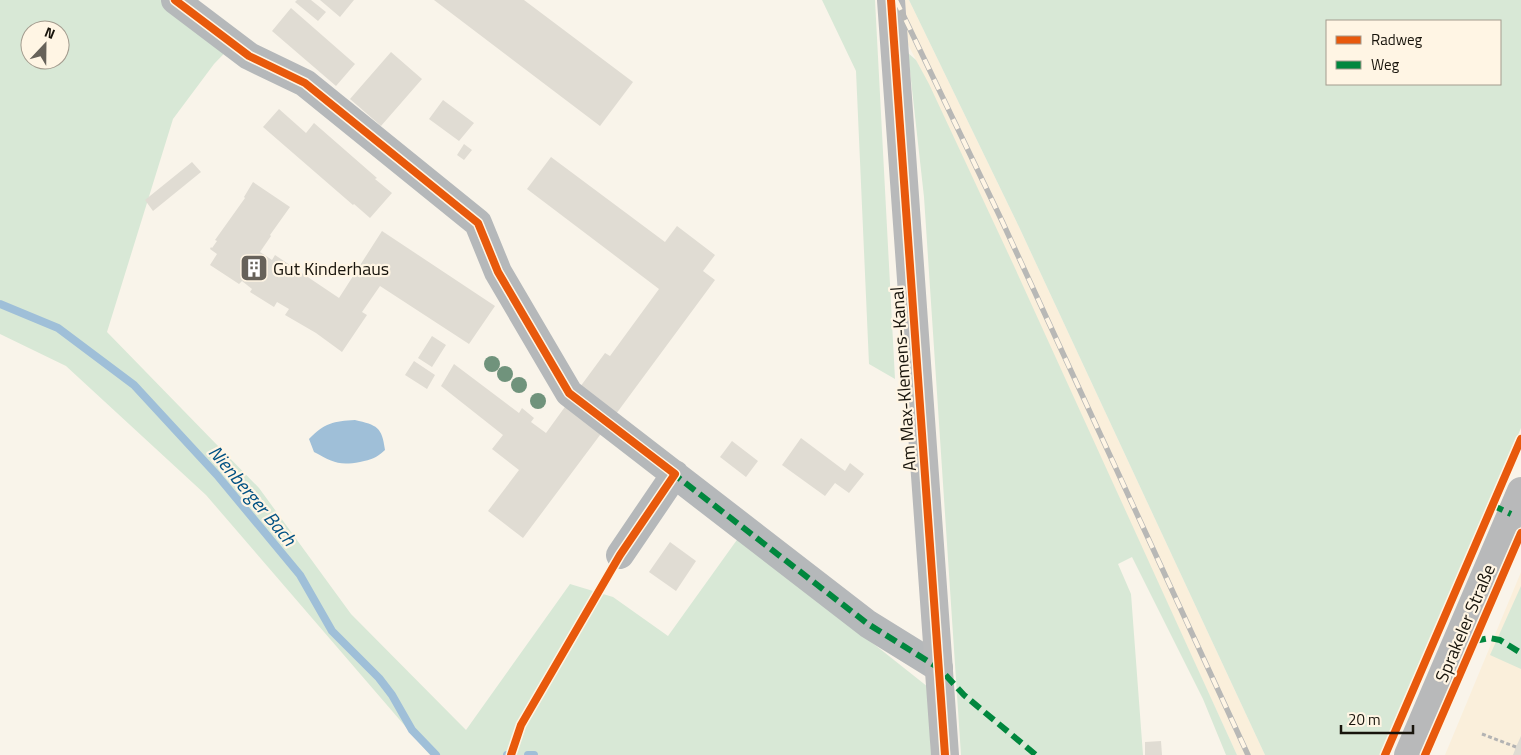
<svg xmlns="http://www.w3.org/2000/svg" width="1521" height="755" font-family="'Titillium Web',sans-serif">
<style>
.built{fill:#faefdb}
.green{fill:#d8e8d6;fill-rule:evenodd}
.water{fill:#9fbfd8}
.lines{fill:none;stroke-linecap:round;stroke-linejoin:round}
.stream{stroke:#9fbfd8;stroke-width:8}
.building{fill:#e0dcd3}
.path{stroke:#b3b3b3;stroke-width:3;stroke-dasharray:4 2.5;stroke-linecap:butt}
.minor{stroke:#b5b8ba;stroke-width:28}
.major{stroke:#b8b9ba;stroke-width:28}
.rail-casing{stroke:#b8b8b6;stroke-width:5.5}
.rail{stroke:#fff5e4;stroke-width:4;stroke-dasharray:11;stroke-linecap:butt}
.quiet{stroke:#00873e;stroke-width:6;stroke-dasharray:12 6;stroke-linecap:butt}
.cycleway-casing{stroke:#fff5e4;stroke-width:11}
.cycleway{stroke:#e8590c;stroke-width:8}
.tree{fill:#70937c}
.labels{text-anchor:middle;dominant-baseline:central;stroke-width:4.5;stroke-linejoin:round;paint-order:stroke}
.poi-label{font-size:18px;fill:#18140c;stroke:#fff5e4;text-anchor:start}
.street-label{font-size:18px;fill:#18140c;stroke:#fff5e4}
.water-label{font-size:19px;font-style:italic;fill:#005183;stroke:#fff5e4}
</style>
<rect width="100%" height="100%" fill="#f9f4ea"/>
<path class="built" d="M885,0H909L1020,229L1265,755H1237L959,150L916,60Z
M1521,572V755H1445Z"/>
<path class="green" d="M0,0H188L242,35L214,64L173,119L107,332L259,488L351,614L466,730L570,584L613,597L668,636L739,537L928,687L931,755H430L206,495L66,366L0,334ZM30,30H60V60H30Z
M822,0H875L895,379L869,364L856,71Z
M909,0H1521V428L1380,755H1265L1020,229ZM1327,21H1500V84H1327Z
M908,53L916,60L929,84L1014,266L1237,755H1226L1203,699L1132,557L1118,564L1131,594L1143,755H961L924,197Z
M1521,586V669L1490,655Z"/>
<path class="water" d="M355,420C377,425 382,427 385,450C375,459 372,459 360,462C338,466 333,462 314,452L309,439C324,423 334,421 355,420Z"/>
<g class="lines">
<path class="stream" d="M0,304L58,328L134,385L217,475L300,575L332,631L379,678L392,695L412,730L436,755
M507,755H510
M528,755H534"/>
</g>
<path class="building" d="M297,0H311L326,12L318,21L295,2Z
M320,0H354L340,17Z
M434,0H524L633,82L600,126Z
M291,8L355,64L336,86L272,31Z
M391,52L422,79L381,126L350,99Z
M443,100L474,123L459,141L429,119Z
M279,109L306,133L314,123L377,178L375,179L392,193L370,218L354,204L353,205L263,127Z
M464,144L472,150L464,160L457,155Z
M551,157L665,242L677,226L715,255L703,271L715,280L616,414L580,387L605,353L610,356L659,289L527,189Z
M192,162L201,172L153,211L145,200Z
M253,182L290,207L270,235L271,236L260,252L272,260L275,255L339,298L382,231L495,306L469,344L380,286L362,312L367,315L342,352L316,333L285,315L289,309L277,302L274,307L250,292L252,289L242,281L239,284L210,265L217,254L210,249L211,247L212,248L217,241L215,240L245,198L244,197Z
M432,336L446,345L432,367L418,358Z
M414,361L435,375L427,389L405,375Z
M454,364L519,413L522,408L534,418L531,422L546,433L567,404L603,431L523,538L488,511L519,470L492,449L503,435L441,386Z
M801,438L845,471L850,463L864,474L849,493L835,483L825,496L782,465Z
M732,441L758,461L746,477L720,457Z
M670,542L696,561L676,591L649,572Z
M1521,736V755H1513L1516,747Z
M1161,741L1162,755H1145V742Z"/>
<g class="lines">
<path class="path" d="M1482,734L1516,747"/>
<path class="minor" d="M175,0L249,56L305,83L478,223L498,272L569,393L868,624L939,668
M620,555L675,474"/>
<path class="major" d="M891,0L945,755
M1408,755L1521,491"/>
<defs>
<path id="rail" d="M896,0L1002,221L1248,755"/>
</defs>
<use href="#rail" class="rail-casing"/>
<use href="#rail" class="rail"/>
<path class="quiet" d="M671,472L868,624L939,668L964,695L1036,755
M1492,505L1511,514
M1474,641L1490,638L1500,640L1521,653"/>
<defs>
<path id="cycleway" d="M175,0L249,56L305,83L478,223L498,272L569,393L675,474L620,555L521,725L511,755
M891,0L945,755
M1385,755L1521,439
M1425,755L1521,533"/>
</defs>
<use href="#cycleway" class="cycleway-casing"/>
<use href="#cycleway" class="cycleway"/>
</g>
<g class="tree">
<circle cx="492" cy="364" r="8"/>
<circle cx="505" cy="374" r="8"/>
<circle cx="519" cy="385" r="8"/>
<circle cx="538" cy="401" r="8"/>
</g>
<defs>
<symbol id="building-square" viewBox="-11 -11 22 22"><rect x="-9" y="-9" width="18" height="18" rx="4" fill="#67625a" stroke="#fff5e4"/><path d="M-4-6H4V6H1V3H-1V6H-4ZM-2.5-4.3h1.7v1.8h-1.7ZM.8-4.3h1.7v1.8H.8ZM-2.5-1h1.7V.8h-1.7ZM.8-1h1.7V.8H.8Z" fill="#fff"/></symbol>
</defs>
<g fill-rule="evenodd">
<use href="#building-square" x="238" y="252" width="32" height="32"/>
</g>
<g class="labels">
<g class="poi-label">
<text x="273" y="268">Gut Kinderhaus</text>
</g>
<g class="street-label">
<text transform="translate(903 379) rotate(-94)">Am Max-Klemens-Kanal</text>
<text transform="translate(1465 623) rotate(-67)">Sprakeler Straße</text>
</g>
<g class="water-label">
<text transform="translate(253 495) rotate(50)">Nienberger Bach</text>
</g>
</g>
<rect x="1326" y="20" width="175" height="65" fill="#fff5e4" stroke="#a39b8e"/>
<rect x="1336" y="36" width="25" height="8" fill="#e8590c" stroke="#a39b8e"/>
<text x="1371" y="45" font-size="15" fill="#18140c">Radweg</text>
<rect x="1336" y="61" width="25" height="8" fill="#00873e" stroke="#a39b8e"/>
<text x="1371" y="70" font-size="15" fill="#18140c">Weg</text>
<g transform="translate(45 45) rotate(22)"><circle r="24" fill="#fff5e4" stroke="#a39b8e"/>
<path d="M0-4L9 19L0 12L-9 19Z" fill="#67625a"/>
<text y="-8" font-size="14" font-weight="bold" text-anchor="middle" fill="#18140c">N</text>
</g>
<path d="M1341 725v8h72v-8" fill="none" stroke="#18140c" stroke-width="2.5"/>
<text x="1348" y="725" font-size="15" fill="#18140c" stroke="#fff5e4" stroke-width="4" paint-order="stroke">20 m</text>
</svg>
